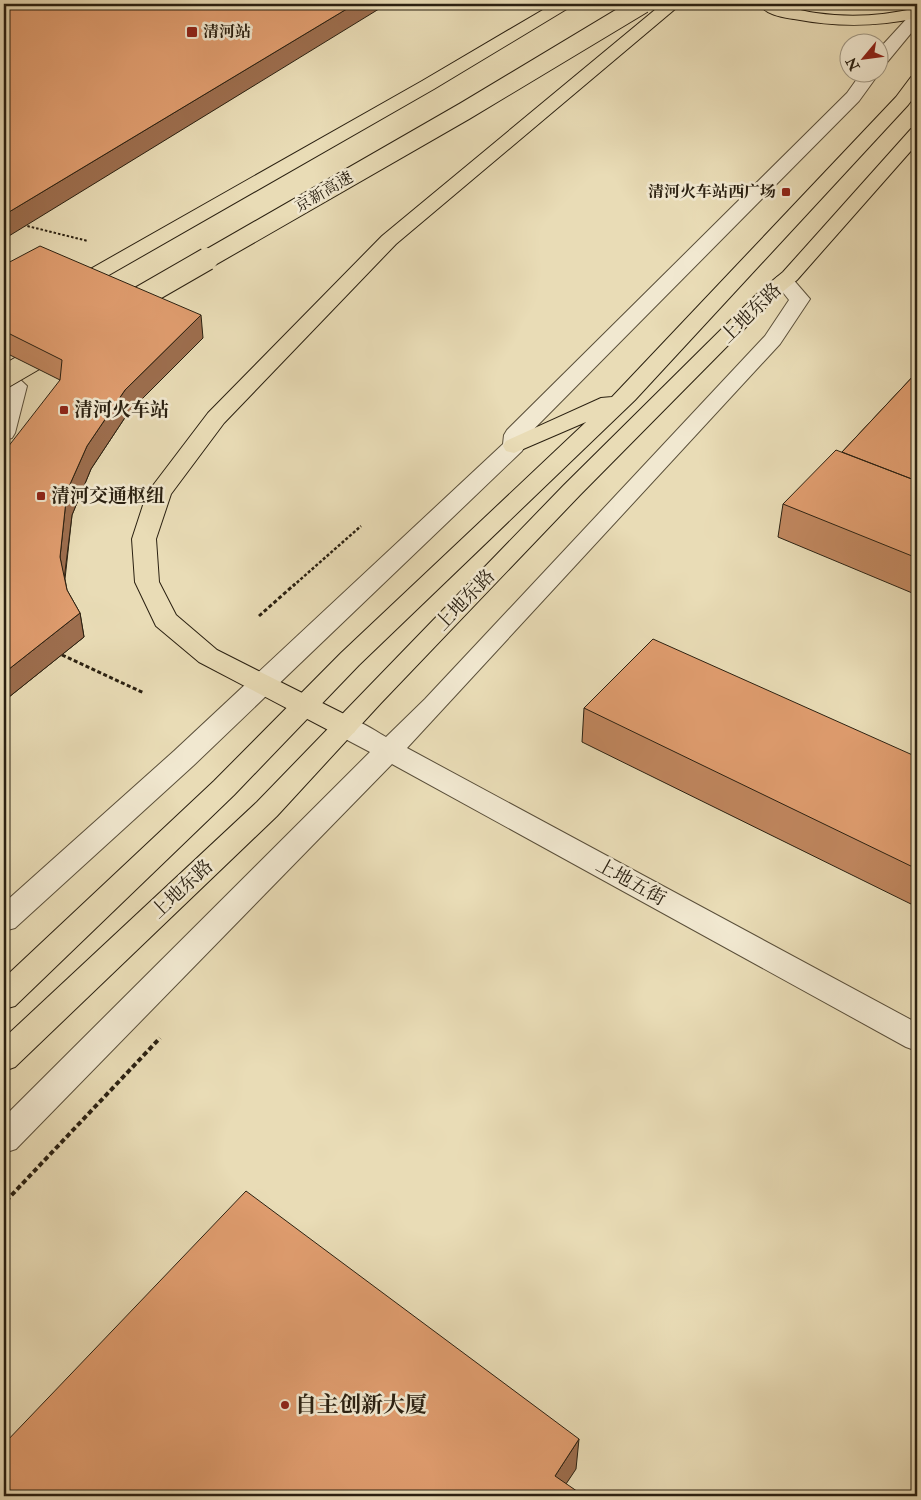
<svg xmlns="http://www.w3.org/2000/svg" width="921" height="1500" font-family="'IM FELL Double Pica','Noto Serif SC',serif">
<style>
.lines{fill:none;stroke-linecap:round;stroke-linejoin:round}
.minor-casing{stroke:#5a4f3a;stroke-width:2}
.major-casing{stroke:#2a2011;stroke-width:2}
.highway-casing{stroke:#2a2011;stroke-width:2}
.path-far3{stroke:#2a2011;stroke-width:2;stroke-dasharray:2.5 2;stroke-linecap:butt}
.path-far2{stroke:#2a2011;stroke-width:2.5;stroke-dasharray:3 2;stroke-linecap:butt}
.path-far1{stroke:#2a2011;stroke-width:3;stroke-dasharray:4 2.5;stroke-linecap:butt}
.path{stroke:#2a2011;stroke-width:4;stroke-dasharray:5 3;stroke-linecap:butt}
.minor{fill:#f1e8d0;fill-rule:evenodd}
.major{fill:#e9dcb6;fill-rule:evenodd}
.highway{fill:#e9dcb6;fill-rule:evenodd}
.highway-bridge-far1-casing{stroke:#2a2011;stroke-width:20;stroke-linecap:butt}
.highway-bridge-casing{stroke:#2a2011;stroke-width:24;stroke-linecap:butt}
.highway-bridge-far1{stroke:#e9dcb6;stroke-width:18}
.highway-bridge{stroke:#e9dcb6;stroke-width:22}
.wall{fill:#c1875f;stroke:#2a2011}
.shaded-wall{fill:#9d6e4e;stroke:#2a2011}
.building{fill:#e09d6f;stroke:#2a2011}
.poi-dot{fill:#8f2418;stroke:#f1e8d0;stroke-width:2}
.labels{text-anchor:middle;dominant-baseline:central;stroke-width:5;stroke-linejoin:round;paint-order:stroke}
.far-poi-label{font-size:16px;font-weight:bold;fill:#2a2011;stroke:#f1e8d0;text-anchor:start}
.far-street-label{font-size:16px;fill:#2a2011;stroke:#f1e8d0}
.street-label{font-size:19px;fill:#2a2011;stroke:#f1e8d0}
.poi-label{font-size:19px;font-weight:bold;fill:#2a2011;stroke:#f1e8d0;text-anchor:start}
.near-poi-label{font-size:22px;font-weight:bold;fill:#2a2011;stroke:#f1e8d0;text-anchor:start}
</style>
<rect width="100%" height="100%" fill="#e9dcb6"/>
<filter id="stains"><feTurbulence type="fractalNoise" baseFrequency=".004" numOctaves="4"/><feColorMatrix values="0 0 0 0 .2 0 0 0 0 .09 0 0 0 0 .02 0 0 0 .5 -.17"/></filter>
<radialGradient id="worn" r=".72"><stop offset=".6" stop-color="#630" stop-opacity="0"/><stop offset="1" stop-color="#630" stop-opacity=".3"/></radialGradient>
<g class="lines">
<defs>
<path id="minor" d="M917,12V26L884,66L878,67V50L911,14Z
M878,70L880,72L859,101L526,437L525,446L522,451L194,765L15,928L4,931V903L174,751L503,444L504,435L507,430L847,93L862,72H878Z
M784,275L791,277L810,299L780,344L407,748L917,1023V1051L906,1047L392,764L16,1149L4,1153V1117L370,752L334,733L330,726L334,719C353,714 370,728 386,737L425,699L765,336L789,300L774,281L777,277Z
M4,370L12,372L27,386L15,433L12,438L4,440Z"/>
<path id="major" d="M917,76V93L908,105L635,400L359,665L234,795L15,1006L4,1009V978L214,781L341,653L586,422L514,453L506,451L503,446L506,441L601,398L612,397L896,97L911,77Z
M917,128V144L797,280L775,298L580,495L381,703L277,816L15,1067L4,1071V1038L257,802L564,485L761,290L783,272L911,129Z"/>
<path id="highway" d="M553,4H572L570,7L434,89L11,331L4,333V318L422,81Z
M662,4H681L396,244L224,423L171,494L156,539L159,582L176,615L217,650L354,719L358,726L354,733L344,735L334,733L199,662L156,626L135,582L132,539L147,493L151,488L208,413L382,236Z
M759,4C778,3 797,10 816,13C850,18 883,16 917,8V18C875,27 836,27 794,19C782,17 766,15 759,4Z"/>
</defs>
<use href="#minor" class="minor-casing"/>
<use href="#major" class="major-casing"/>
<use href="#highway" class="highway-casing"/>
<path class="path-far3" d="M23,225L88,241"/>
<path class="path-far2" d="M293,586L361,526"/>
<path class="path-far1" d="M259,616L295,584
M62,655L144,693"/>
<path class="path" d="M6,1201L160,1038"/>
<use href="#minor" class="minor"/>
<use href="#major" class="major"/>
<use href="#highway" class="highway"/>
<defs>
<path id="highway-bridge-far1" d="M204,261L465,111L643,4"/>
<path id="highway-bridge" d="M115,312L207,259
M4,377L59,345"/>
</defs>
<use href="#highway-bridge-far1" class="highway-bridge-far1-casing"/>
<use href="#highway-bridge" class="highway-bridge-casing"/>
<use href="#highway-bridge-far1" class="highway-bridge-far1"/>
<use href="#highway-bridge" class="highway-bridge"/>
</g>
<path class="wall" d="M4,265L203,338L128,413L91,469L72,515L65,579L67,590L80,613L84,637L4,701L60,380L4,352Z
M917,372V595L778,537L783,504L842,452Z
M584,708L917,757V907L582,742Z"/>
<path class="shaded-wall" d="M355,4H387L4,239V215Z
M201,315L203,338L128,413L91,469L72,515L64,580L60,557L67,491L87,446L125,390Z
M80,613L84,637L4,701V673Z
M579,1439L576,1469L558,1496L555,1476Z"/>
<path class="building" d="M4,4H355L4,215Z
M40,246L201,315L125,390L87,446L67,491L60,557L67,590L80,613L4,673V452L60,380L62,360L4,331V265Z
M917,372V481L842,452Z
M836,450L917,481V558L783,504Z
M653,639L917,757V869L584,708Z
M246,1191L579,1439L555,1476L584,1496H4V1444Z"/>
<g class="poi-dot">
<rect x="186" y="26" width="12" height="12" rx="2.5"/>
<rect x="781" y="187" width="10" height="10" rx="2.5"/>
<rect x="59" y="405" width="10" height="10" rx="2.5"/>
<rect x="36" y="491" width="10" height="10" rx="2.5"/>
<circle cx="285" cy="1405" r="5"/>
</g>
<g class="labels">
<g class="far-poi-label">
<text x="203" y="32">清河站</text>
<text x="776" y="192" text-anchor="end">清河火车站西广场</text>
</g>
<g class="far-street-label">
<text transform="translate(324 192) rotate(-30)">京新高速</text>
</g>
<g class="street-label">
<text transform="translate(751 313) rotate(-44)">上地东路</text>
<text transform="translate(465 600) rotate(-46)">上地东路</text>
<text transform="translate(631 882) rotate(29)">上地五街</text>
<text transform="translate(182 889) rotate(-43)">上地东路</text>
</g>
<g class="poi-label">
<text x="74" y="410">清河火车站</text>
<text x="51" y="496">清河交通枢纽</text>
</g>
<g class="near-poi-label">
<text x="295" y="1405">自主创新大厦</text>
</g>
</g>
<rect width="921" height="1500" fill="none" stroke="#e9dcb6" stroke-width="20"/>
<rect x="5" y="5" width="911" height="1490" fill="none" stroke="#2a2011" stroke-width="2.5"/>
<rect x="10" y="10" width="901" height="1480" fill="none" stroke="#2a2011"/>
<g transform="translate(864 58) rotate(241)"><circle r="24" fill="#f1e8d0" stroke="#a19884"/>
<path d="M0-4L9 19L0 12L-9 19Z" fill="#8f2418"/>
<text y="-8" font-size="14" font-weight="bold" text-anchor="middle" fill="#2a2011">N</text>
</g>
<rect width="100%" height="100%" filter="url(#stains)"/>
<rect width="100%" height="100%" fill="url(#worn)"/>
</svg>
